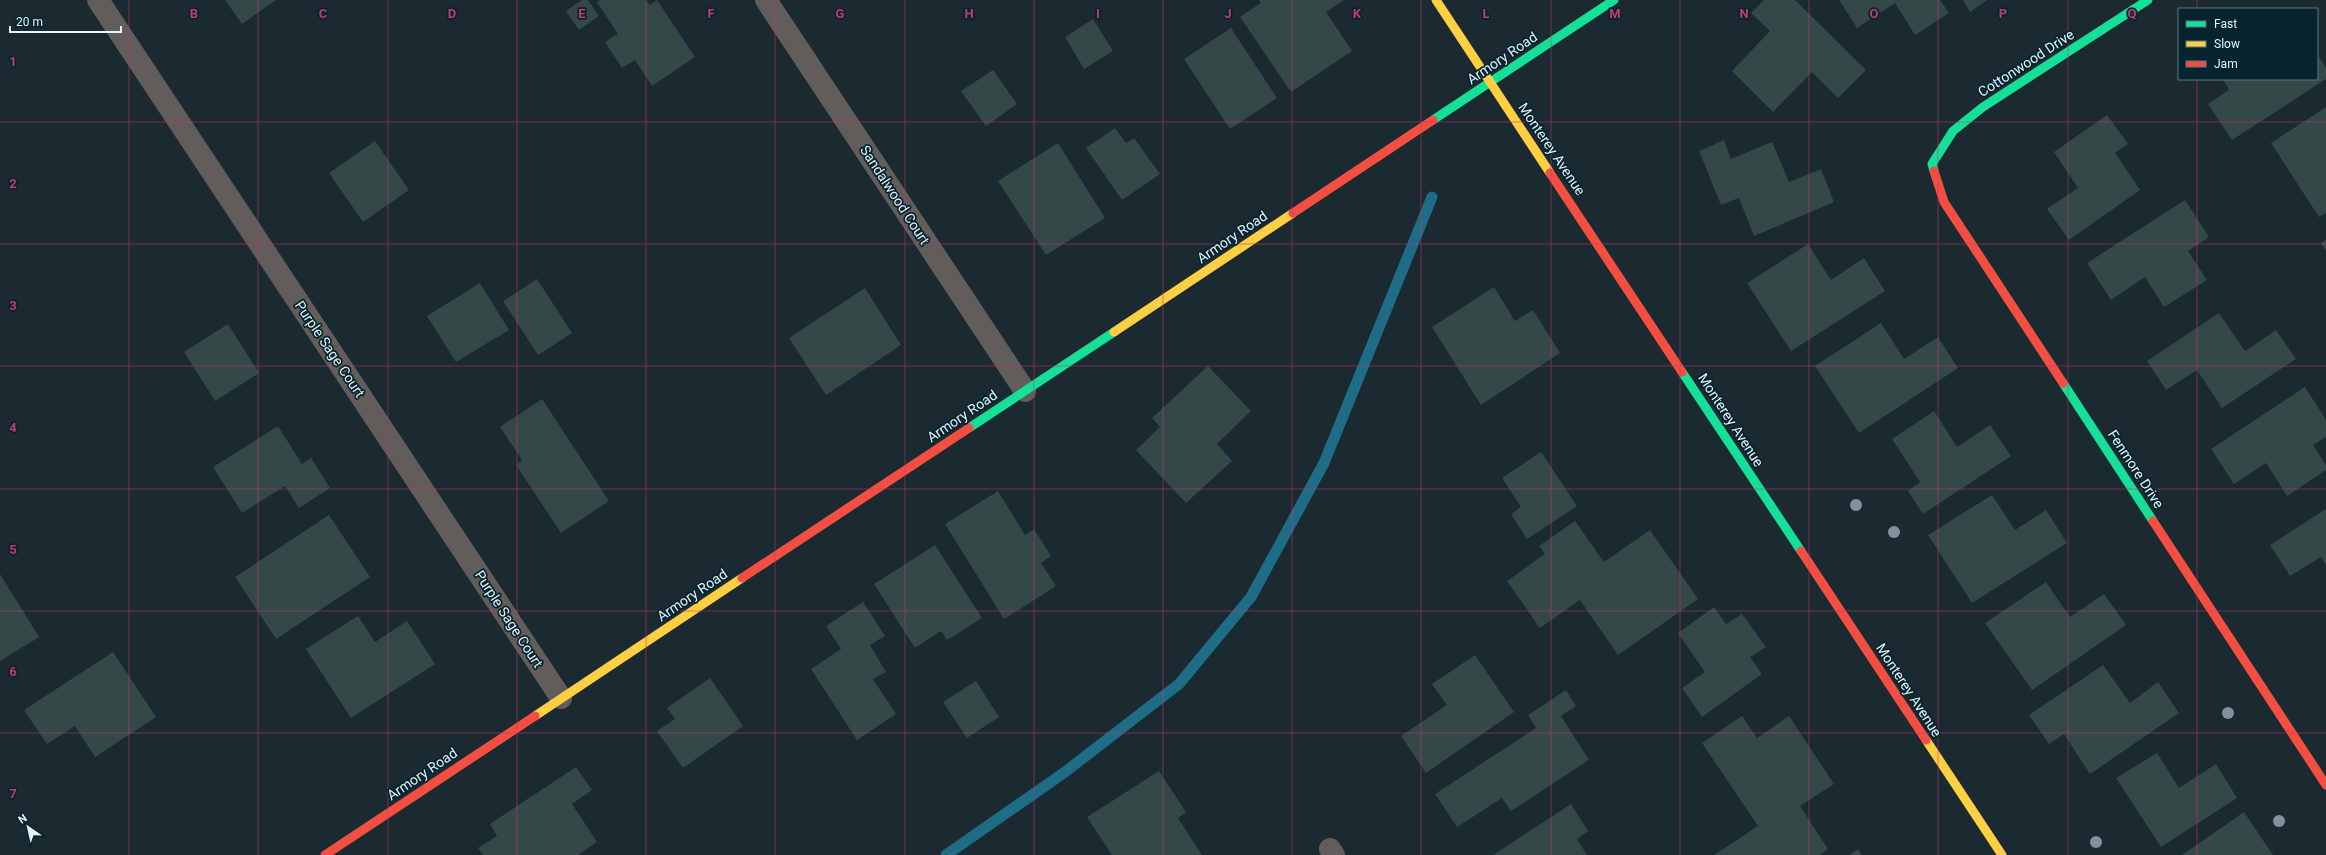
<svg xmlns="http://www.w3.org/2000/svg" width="2326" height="855" font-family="Roboto,sans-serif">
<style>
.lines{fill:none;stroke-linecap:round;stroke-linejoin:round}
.stream{stroke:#1f6c86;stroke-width:11}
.building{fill:#344847}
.street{stroke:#625c5a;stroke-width:22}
.fast{stroke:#16e098;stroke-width:9}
.slow{stroke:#ffcf43;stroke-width:9}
.jam{stroke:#f24e42;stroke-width:9}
.tree{fill:#878f9c}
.grid{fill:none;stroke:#c73973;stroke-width:1;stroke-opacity:0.55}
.labels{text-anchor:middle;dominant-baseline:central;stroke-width:3.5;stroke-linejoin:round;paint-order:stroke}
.street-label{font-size:14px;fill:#e4f4fb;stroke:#07242e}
.grid-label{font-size:13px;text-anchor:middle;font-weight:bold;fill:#c73973;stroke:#07242e;stroke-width:3.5;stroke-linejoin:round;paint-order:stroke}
</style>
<rect width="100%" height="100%" fill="#1a2a30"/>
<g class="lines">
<path class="stream" d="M946,855L1065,772L1179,684L1251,597L1324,463L1432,197"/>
</g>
<path class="building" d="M225,0H276L242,24Z
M582,0H588L599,16L579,30L566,11Z
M600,0H646L650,5L657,0L695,57L652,86L635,60L622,68L605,42L618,34L597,2Z
M1259,0H1344L1326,12L1352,51L1291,92L1240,17L1261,3Z
M1764,0H1795L1866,70L1838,98L1812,72L1773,112L1732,71L1770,31L1751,13Z
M1839,0H1940L1949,13L1915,35L1895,3L1857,28Z
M1963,0H1987L1970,12Z
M1093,19L1113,51L1084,69L1065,37Z
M1231,28L1277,98L1230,129L1184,59Z
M2317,54L2326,68V79L2232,140L2208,104L2229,90L2223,79H2317Z
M993,70L1017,104L986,126L961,91Z
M2326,107V213L2319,217L2271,143Z
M2107,115L2128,144L2115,153L2140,190L2069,240L2047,209L2078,188L2054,152Z
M1115,128L1126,143L1134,138L1160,174L1122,200L1086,148Z
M1724,140L1731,159L1772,142L1789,182L1821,169L1834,202L1754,236L1739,198L1721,205L1699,151Z
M375,141L409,190L363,222L329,173Z
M1058,143L1105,218L1046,255L998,181Z
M2185,200L2209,237L2188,251L2207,280L2164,307L2145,277L2111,300L2087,263Z
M2326,240V251L2321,243Z
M1808,244L1831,280L1864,258L1885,291L1791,351L1747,283Z
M537,279L572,333L538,355L503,301Z
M480,283L509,330L456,362L427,316Z
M1494,287L1515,321L1533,310L1560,353L1481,405L1432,327Z
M865,288L901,345L826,395L789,338Z
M2219,313L2245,351L2276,330L2296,359L2222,408L2197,370L2166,390L2147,361Z
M1881,323L1904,359L1938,337L1958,368L1859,433L1815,366Z
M228,324L259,373L215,401L184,352Z
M1208,366L1251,411L1217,444L1232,461L1186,503L1136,450L1160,427L1152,418Z
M2305,387L2326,420V437L2313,445L2326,465V470L2287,496L2266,463L2234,484L2211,449Z
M542,399L609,501L561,533L516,465L522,460L500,427Z
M1934,411L1957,447L1990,425L2011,456L1923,514L1908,491L1920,482L1892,439Z
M278,426L302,464L311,458L330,488L299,508L285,486L242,513L213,467Z
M1541,452L1577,506L1527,539L1511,514L1521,507L1502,478Z
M998,491L1025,535L1034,529L1051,556L1041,563L1056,586L1004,619L945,524Z
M1992,495L2015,530L2046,510L2067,543L1972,603L1928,535Z
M2326,509V565L2321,557L2290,576L2270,545Z
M329,515L370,577L276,639L235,577Z
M1575,521L1604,562L1650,530L1698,599L1618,655L1580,600L1540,628L1507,581L1545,554L1539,546Z
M935,545L982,618L947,640L941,631L915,648L874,584Z
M0,574L39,637L0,661Z
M2046,582L2070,617L2104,594L2126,625L2032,690L1985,623Z
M863,602L885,636L870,645L886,672L873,679L896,714L857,740L811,669L841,649L826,626Z
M1714,607L1726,624L1742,614L1766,647L1750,657L1762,674L1702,717L1682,688L1705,672L1678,633Z
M358,616L375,642L407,621L435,664L351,718L306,649Z
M113,652L156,717L95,757L75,726L47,744L24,710Z
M1475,655L1514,712L1426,773L1401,736L1447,705L1432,684Z
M2103,665L2130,703L2158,682L2179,713L2090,774L2064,734L2049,744L2029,715Z
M710,678L743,726L683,768L657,731L675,719L667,708Z
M976,681L999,717L967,738L943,702Z
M1566,690L1576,706L1561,716L1589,760L1511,811L1502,798L1457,827L1435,794L1536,728L1528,715Z
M1742,716L1757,738L1789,716L1834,784L1800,806L1828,849L1820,855H1714L1758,826L1702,743Z
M2157,753L2179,788L2216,764L2237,798L2161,847L2116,778Z
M576,767L592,790L572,804L597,842L578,855H483L478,848L497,836L490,824Z
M1159,771L1186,812L1178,818L1202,855H1112L1087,817Z
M1571,804L1588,831L1577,839L1587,855H1493Z
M2244,812L2273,855H2182Z
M1858,849L1862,855H1849Z"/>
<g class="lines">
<path class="street" d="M98,0L561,698
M766,0L1025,391
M1330,849L1334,855"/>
<path class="fast" d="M1433,120L1614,0
M1934,171L1932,164L1953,131L1983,107L2148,0
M1682,372L1801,551
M2063,383L2153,521
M969,428L1114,332"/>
<path class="slow" d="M1436,0L1550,173
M1114,332L1293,213
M535,716L742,578
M1926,740L2002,855"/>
<path class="jam" d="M1934,171L1944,202L2063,383
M1550,173L1682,372
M1293,213L1433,120
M2153,521L2326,785
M1801,551L1926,740
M742,578L969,428
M325,855L535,716"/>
</g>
<g class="tree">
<circle cx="1856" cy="505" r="6"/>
<circle cx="1894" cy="532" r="6"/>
<circle cx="2228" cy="713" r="6"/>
<circle cx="2279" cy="821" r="6"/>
<circle cx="2096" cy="842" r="6"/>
</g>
<path class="grid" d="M129,0V855M258,0V855M388,0V855M517,0V855M646,0V855M775,0V855M905,0V855M1034,0V855M1163,0V855M1292,0V855M1421,0V855M1551,0V855M1680,0V855M1809,0V855M1938,0V855M2068,0V855M2197,0V9M2197,79V855M0,122H2326M0,244H2326M0,366H2326M0,489H2326M0,611H2326M0,733H2326"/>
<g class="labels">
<g class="street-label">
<text transform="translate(1502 58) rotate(-34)">Armory Road</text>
<text transform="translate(2026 63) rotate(-33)">Cottonwood Drive</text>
<text transform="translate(1552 149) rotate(56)">Monterey Avenue</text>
<text transform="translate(895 195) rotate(57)">Sandalwood Court</text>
<text transform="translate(1232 237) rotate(-34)">Armory Road</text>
<text transform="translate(330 349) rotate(56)">Purple Sage Court</text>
<text transform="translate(962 416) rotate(-34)">Armory Road</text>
<text transform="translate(1731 420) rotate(57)">Monterey Avenue</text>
<text transform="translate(2136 469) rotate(57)">Fenmore Drive</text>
<text transform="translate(692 595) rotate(-34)">Armory Road</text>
<text transform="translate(509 619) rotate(57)">Purple Sage Court</text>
<text transform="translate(1909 690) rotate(57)">Monterey Avenue</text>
<text transform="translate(422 774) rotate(-34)">Armory Road</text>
</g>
</g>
<g class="grid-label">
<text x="194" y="18">B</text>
<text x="323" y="18">C</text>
<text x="452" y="18">D</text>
<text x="582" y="18">E</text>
<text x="711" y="18">F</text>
<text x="840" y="18">G</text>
<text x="969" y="18">H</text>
<text x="1098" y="18">I</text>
<text x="1228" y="18">J</text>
<text x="1357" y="18">K</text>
<text x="1486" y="18">L</text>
<text x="1615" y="18">M</text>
<text x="1744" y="18">N</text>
<text x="1874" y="18">O</text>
<text x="2003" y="18">P</text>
<text x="2132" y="18">Q</text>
<text x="13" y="66">1</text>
<text x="13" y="188">2</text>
<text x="13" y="310">3</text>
<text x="13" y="432">4</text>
<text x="13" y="554">5</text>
<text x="13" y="676">6</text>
<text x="13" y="798">7</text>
</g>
<rect x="2178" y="8" width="140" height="72" fill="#07242e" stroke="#5f7780"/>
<rect x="2186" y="21" width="20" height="6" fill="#16e098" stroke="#5f7780"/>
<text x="2214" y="28" font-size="12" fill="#e4f4fb">Fast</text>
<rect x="2186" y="41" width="20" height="6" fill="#ffcf43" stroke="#5f7780"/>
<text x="2214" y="48" font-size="12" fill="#e4f4fb">Slow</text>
<rect x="2186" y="61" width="20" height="6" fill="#f24e42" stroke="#5f7780"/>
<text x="2214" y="68" font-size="12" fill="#e4f4fb">Jam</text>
<g transform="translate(28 827) rotate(326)" stroke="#07242e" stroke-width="3" paint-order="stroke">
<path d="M0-3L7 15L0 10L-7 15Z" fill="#e4f4fb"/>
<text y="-6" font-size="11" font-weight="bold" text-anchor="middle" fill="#e4f4fb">N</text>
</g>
<path d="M10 26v6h111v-6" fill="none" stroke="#e4f4fb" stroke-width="2"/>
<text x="16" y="26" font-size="12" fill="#e4f4fb" stroke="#07242e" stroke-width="3" paint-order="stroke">20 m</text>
</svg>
